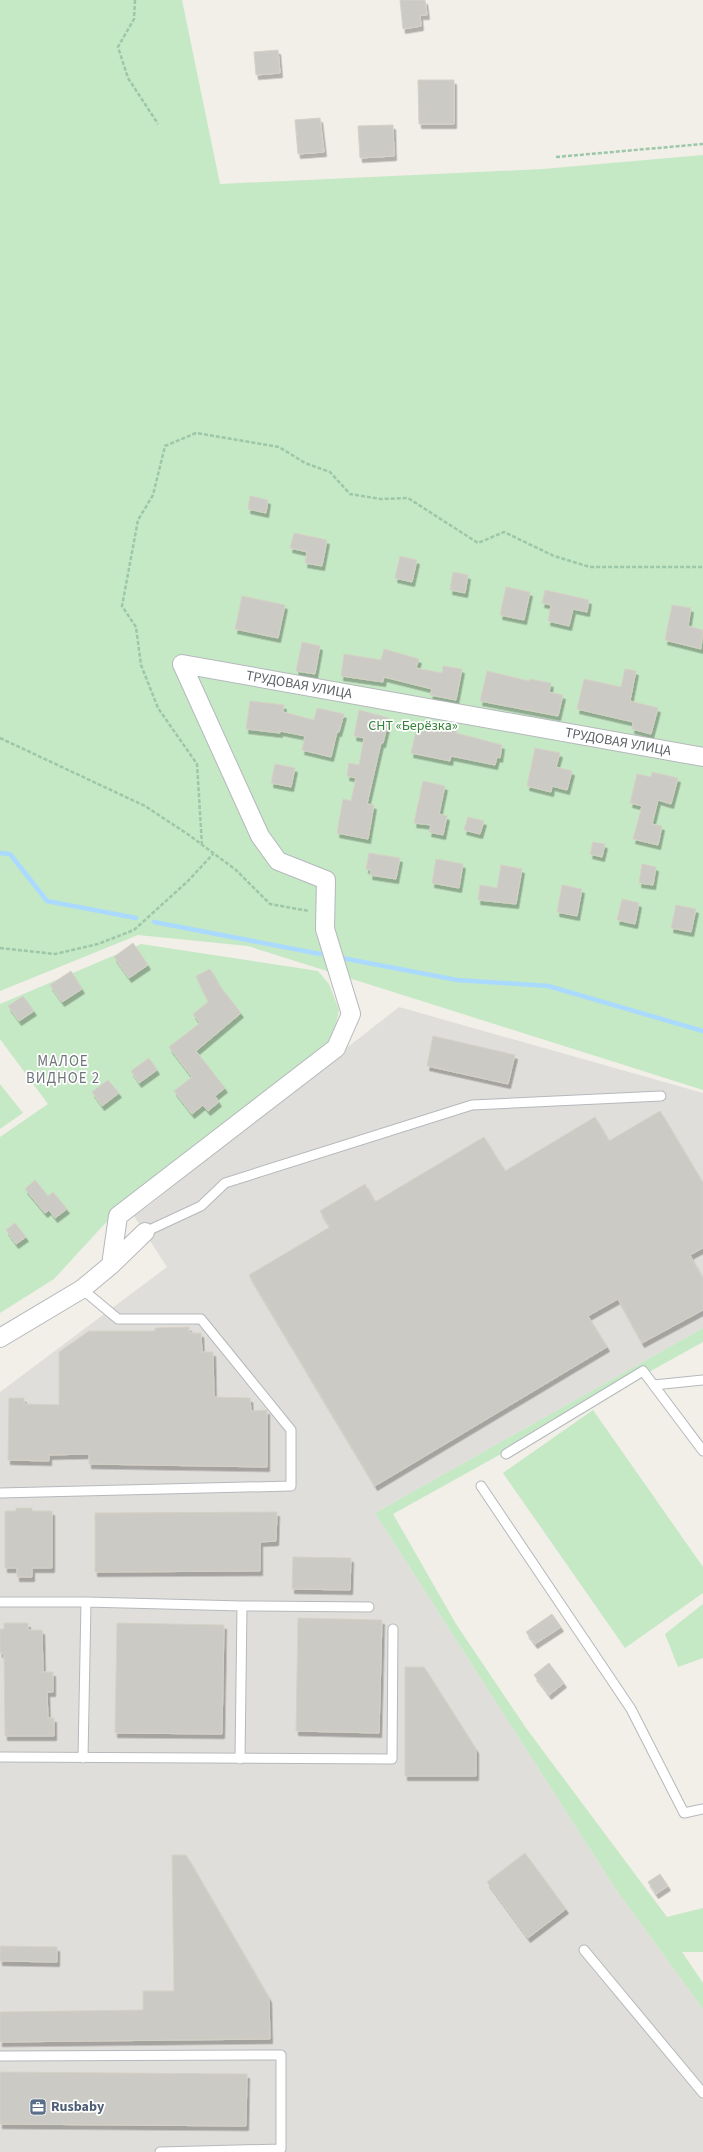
<svg xmlns="http://www.w3.org/2000/svg" width="703" height="2152" font-family="'Source Sans 3',sans-serif">
<style>
.industrial{fill:#e0deda}
.green{fill:#c5e8c5}
.lines{fill:none;stroke-linecap:round;stroke-linejoin:round}
.stream{stroke:#aadaff;stroke-width:4.5}
.building{fill:#cccac5;stroke:#d6d1c6;filter:url(#shadow)}
.service-casing{stroke:#b5b8bc;stroke-width:11}
.minor-casing{stroke:#b5b8bc;stroke-width:20}
.path{stroke:#9cc7a9;stroke-width:2.5;stroke-dasharray:4 2;stroke-linecap:butt}
.service{stroke:#fff;stroke-width:9}
.minor{stroke:#fff;stroke-width:18}
.labels{text-anchor:middle;dominant-baseline:central;stroke-width:3.5;stroke-linejoin:round;paint-order:stroke}
.street-label{font-size:14px;fill:#5f6368;stroke:#fff}
.park-label{font-size:14px;fill:#348238;stroke:#fff}
.service-label{font-size:14px;font-weight:bold;fill:#4e5e75;stroke:#fff;text-anchor:start}
.neighbourhood-label{font-size:15px;letter-spacing:1px;fill:#70757a;stroke:#fff}
</style>
<defs>
<filter id="shadow"><feDropShadow dx="2.5" dy="4.5" stdDeviation="0" flood-color="#0004"/></filter>
</defs>
<rect width="100%" height="100%" fill="#f1efe8"/>
<path class="industrial" d="M399,1007L703,1093V1328L375,1513L615,1888L703,2009V2152H0V1392L167,1267L134,1216L151,1204L257,1118Z"/>
<path class="green" d="M0,0H182L220,184L543,169L703,155V1090L248,946L138,935L0,991Z
M141,944L318,971L329,984L339,1010L333,1038L287,1081L122,1205L54,1279L0,1313V1137L48,1104L0,1039V1004Z
M0,1084L23,1113L0,1129Z
M703,1328V1342L393,1514L456,1624L526,1728L667,1917L703,1908V1952H682L703,1983V2009L615,1888L375,1513Z
M593,1410L703,1567V1593L625,1648L503,1473Z
M703,1604V1658L678,1667L665,1634Z"/>
<g class="lines">
<path class="stream" d="M0,853L10,854L47,901L136,918
M154,922L320,954
M342,958L457,980L548,986L703,1031"/>
</g>
<path class="building" d="M400,0H425L427,15H420L421,26L403,29Z
M278,50L280,73L256,75L254,52Z
M418,80H454V124H419Z
M320,118L324,152L298,154L295,120Z
M393,125L394,156L360,158L358,126Z
M250,496L268,500L266,513L248,509Z
M294,533L327,540L322,566L305,563L307,552L290,548Z
M400,556L417,560L412,582L395,578Z
M453,572L468,575L465,593L450,590Z
M506,587L530,592L524,620L500,615Z
M545,590L589,600L587,612L573,609L569,626L548,621L551,605L542,603Z
M242,596L285,605L278,638L235,629Z
M672,605L691,608L688,626L703,630L701,649L665,640Z
M302,642L320,646L315,674L296,671Z
M384,649L419,659L416,668L442,673L443,666L462,669L456,700L430,695L432,689L384,677L383,682L341,676L344,654L381,660Z
M625,669L636,671L630,701L658,708L651,734L632,729L633,722L577,709L584,679L621,687Z
M487,671L529,681L530,679L551,683L549,692L563,695L558,716L480,701Z
M250,701L284,705L283,712L314,720L317,708L344,714L339,732H337L331,757L302,750L305,736L280,731V733L246,729Z
M359,710L389,718L383,743H381L367,804L374,805L368,839L337,833L343,799L351,801L356,778L347,776L349,763L359,765L364,738L354,736Z
M418,722L457,730L456,733L502,745L500,758L497,757L495,765L451,756L450,761L411,753Z
M535,748L560,753L556,767L572,771L567,790L552,786L551,792L527,786Z
M275,764L295,768L291,787L271,783Z
M652,772L678,778L671,804L658,800L652,824L662,826L658,845L633,839L642,806L630,803L637,774L651,777Z
M423,781L445,786L439,814L447,816L443,835L429,832L431,825L414,823Z
M468,817L484,821L480,834L464,830Z
M593,842L605,844L602,857L590,854Z
M369,853L400,858L396,879L370,875L371,870L366,869Z
M436,859L463,864L459,888L432,883Z
M642,864L656,867L653,885L639,883Z
M501,865L522,869L516,904L478,900L480,885L497,888Z
M562,885L582,889L577,916L557,912Z
M622,899L639,903L635,924L617,920Z
M676,905L696,909L691,932L671,928Z
M133,943L148,965L129,978L114,957Z
M210,969L219,985L241,1013L196,1051L225,1088L215,1096L219,1102L208,1111L203,1105L192,1114L174,1091L192,1077L169,1047L200,1023L193,1014L208,1002L196,976Z
M71,971L82,989L62,1002L50,985Z
M23,996L34,1011L19,1021L8,1006Z
M433,1036L515,1055L508,1084L427,1066Z
M149,1058L157,1070L139,1083L131,1071Z
M108,1080L119,1093L102,1106L92,1092Z
M660,1111L703,1183V1248L690,1255L703,1279V1310L642,1343L618,1299L588,1316L607,1347L375,1486L249,1275L330,1227L320,1211L365,1184L375,1202L484,1137L505,1171L595,1117L609,1141Z
M35,1180L48,1196L53,1192L67,1209L55,1218L49,1210L45,1213L25,1189Z
M15,1223L26,1237L16,1244L6,1230Z
M189,1327V1333H201L202,1352H213L214,1397L250,1398L251,1411L267,1410V1467L89,1464V1454L49,1455V1461L8,1460L9,1398H24V1404L59,1405V1352L89,1331H155V1328Z
M16,1508H32V1511H52V1568H32V1577H17V1568H5V1511H16Z
M277,1512L276,1541L260,1542V1571L95,1572V1513Z
M293,1557L351,1558L350,1590L292,1589Z
M552,1614L561,1627L535,1644L526,1632Z
M298,1618L382,1620L379,1733L296,1731Z
M4,1623H28V1630H42L43,1672H53V1692H47L48,1718H54V1736H5L4,1653H0V1629H4Z
M117,1623L224,1625L222,1734L115,1733Z
M549,1663L564,1683L549,1695L534,1675Z
M405,1667H424L476,1749V1776H405Z
M525,1853L566,1909L528,1938L487,1882Z
M172,1855H186L269,1998L270,2039L0,2042V2012L143,2010V1991H174Z
M660,1874L668,1886L656,1894L648,1882Z
M0,1946L57,1947V1962L0,1961Z
M0,2072L247,2074L246,2126L0,2124Z"/>
<g class="lines">
<defs>
<path id="service" d="M145,1232L201,1206L225,1183L472,1105L661,1096
M654,1385L703,1380
M506,1454L643,1371L703,1451
M481,1486L631,1709L684,1813L703,1809
M0,1493L291,1486V1430L201,1319H118L82,1289
M0,1602H86L83,1758
M86,1602L242,1606L240,1759
M242,1606L369,1607
M0,1757L392,1759L393,1629
M584,1950L703,2093
M0,2056L281,2055V2149L160,2152"/>
<path id="minor" d="M111,1265L118,1216L336,1048L351,1014L325,929L326,880L278,861L260,836L182,664L703,757
M0,1338L82,1289L111,1265L145,1232"/>
</defs>
<use href="#service" class="service-casing"/>
<use href="#minor" class="minor-casing"/>
<path class="path" d="M135,0L134,19L118,47L128,78L158,124
M556,157L703,144
M0,738L145,806L189,835L236,870L270,904L309,911
M202,845L197,764L158,708L141,665L136,627L122,606L138,520L153,495L165,446L196,433L279,447L305,463L330,472L350,494L381,499L408,498L478,543L504,532L554,556L590,567H703
M0,948L55,954L98,944L134,930L188,881L213,854"/>
<use href="#service" class="service"/>
<use href="#minor" class="minor"/>
</g>
<defs>
<symbol id="office-square" viewBox="-11 -11 22 22"><rect x="-9" y="-9" width="18" height="18" rx="4" fill="#5c6f8a" stroke="#fff"/><path d="M-6-3h4V-5.5h4V-3h4V5H-6ZM-1-4.5V-3h2v-1.5ZM-6 0V1H6V0Z" fill="#fff"/></symbol>
</defs>
<g fill-rule="evenodd">
<use href="#office-square" x="28" y="2097" width="20" height="20"/>
</g>
<g class="labels">
<g class="street-label">
<text transform="translate(299 685) rotate(10)">ТРУДОВАЯ УЛИЦА</text>
<text transform="translate(618 742) rotate(10)">ТРУДОВАЯ УЛИЦА</text>
</g>
<g class="park-label">
<text x="413" y="726">СНТ «Берёзка»</text>
</g>
<g class="service-label">
<text x="51" y="2107">Rusbaby</text>
</g>
<g class="neighbourhood-label">
<text x="63" y="1061">МАЛОЕ<tspan x="63" dy="17">ВИДНОЕ 2</tspan></text>
</g>
</g>
</svg>
